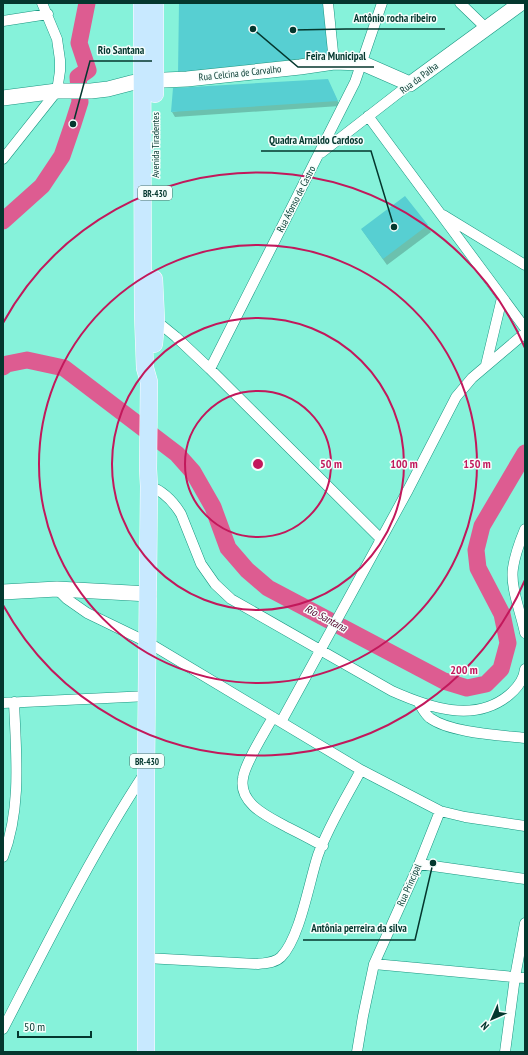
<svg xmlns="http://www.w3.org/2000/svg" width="528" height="1055" font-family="'PT Sans Narrow',sans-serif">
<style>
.shadow{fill:#0003}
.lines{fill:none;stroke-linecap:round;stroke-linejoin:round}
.river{stroke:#dd5c91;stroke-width:17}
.building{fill:#57cfd2}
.street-casing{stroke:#199681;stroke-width:11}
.secondary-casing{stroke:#199681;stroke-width:16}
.primary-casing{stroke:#fff;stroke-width:18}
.street{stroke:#fff;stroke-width:10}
.secondary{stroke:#fff;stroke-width:15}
.primary{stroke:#c8e9ff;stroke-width:17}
.ring{fill:none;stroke:#c2185b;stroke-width:2}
.labels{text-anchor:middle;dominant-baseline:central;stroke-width:3;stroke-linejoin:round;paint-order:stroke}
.shield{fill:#f5fefc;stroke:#4c736c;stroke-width:1}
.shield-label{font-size:9px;font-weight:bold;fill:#04372e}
.street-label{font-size:10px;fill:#04372e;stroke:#f5fefc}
.water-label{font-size:11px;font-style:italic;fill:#55002c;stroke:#f5fefc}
.centre{fill:#c2185b;stroke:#f5fefc;stroke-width:2}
.ring-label{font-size:12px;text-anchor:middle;font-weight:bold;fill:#c2185b;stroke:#f5fefc;stroke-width:3;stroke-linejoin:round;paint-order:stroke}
.leader{fill:none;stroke:#04372e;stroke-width:1.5}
.callout-dot{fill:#04372e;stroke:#f5fefc;stroke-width:1.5}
.callout-label{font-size:11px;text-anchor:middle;font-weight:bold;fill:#04372e;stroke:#f5fefc;stroke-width:3;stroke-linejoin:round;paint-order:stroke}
</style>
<rect width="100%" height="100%" fill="#86f2da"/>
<path class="shadow" d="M180,3H326L333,60L182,78Z
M330,85L340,106L175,117L172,112Z
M427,226L431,232L387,265L362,230Z"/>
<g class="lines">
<path class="river" d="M3,221L42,186L62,156L73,124L80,102L78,77L88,70L79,43L87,3
M3,367L7,364L27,360L64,368L177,454L193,472L213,507L228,548L247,570L268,588L444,681L467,688L486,684L501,669L508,643L502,614L478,568L476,550L482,526L525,453"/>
</g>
<path class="building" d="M179,3H324L330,55L178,74Z
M328,79L338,101L171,112L173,88Z
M405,196L428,225L383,259L361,229Z"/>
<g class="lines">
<defs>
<path id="street" d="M328,3L334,62
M460,3L486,28
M3,21L48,14
M368,116L525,328
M321,153L410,84
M3,159L57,91L60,71V60L57,39L42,3
M443,215L525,265
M154,319L176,337L210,369L381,539
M486,365L502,298
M210,369L355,82L382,3
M149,486C164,491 173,501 181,514L201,564L215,584L231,599L392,691C428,707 474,724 509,695C516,689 524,679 525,669
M525,529C520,541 515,554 513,568C510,587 521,613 525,633
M57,589L67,599L87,613L149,643L361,770L440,811L465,817L525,826
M3,703L148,696
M419,703C422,708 425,714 430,718C451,733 499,735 525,738
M273,717C265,732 245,763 243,778C238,804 269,817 287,827C299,833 311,839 323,846
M281,722L408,490L456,397L472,378L525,333
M3,857C22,808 16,753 14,702
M419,864L525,879
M146,958L258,964C266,963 275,963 281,957C300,938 309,882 318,855C329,825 346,798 361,770
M374,964L525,978
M3,1029C48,942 91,855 144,774
M357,1052L363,1016L374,964L419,864L440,811
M505,1052L515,977L525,923"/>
<path id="secondary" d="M3,98L57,91H91L108,89L131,83L143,81L187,79L300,67L334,62L362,63L410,84L521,3
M3,592L57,589L149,594"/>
<path id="primary" d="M142,3L143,314L145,368L149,382L148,469L149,486L146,770V1052
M155,94V3
M154,344L156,320L154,279"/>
</defs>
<use href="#street" class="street-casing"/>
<use href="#secondary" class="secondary-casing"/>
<use href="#primary" class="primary-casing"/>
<use href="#street" class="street"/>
<use href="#secondary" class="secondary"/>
<use href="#primary" class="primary"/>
</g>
<g class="ring">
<circle cx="258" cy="464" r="73"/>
<circle cx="258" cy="464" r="146"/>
<circle cx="258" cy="464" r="219"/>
<path d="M525 580A291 291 0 0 1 3 605M3 323A291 291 0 0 1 525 348"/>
</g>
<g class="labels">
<g class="shield">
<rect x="138" y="186" width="34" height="14" rx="3"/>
<rect x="130" y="754" width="34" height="14" rx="3"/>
</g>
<g class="shield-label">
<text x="155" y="193">BR-430</text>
<text x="147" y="761">BR-430</text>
</g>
<g class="street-label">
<text transform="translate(240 73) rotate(-6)">Rua Celcina de Carvalho</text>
<text transform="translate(419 78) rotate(-37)">Rua da Palha</text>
<text transform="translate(155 145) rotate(-90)">Avenida Tiradentes</text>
<text transform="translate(296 199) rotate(-63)">Rua Afonso de Castro</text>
<text transform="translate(409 885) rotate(-66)">Rua Principal</text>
</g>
<g class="water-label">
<text transform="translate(326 618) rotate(28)">Rio Santana</text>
</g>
</g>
<circle cx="258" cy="464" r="6" class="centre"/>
<g class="ring-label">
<text x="331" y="468">50 m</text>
<text x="404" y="468">100 m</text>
<text x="477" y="468">150 m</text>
<text x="464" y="674">200 m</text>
</g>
<path class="leader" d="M293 30L346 29H445M73 124L90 61H152M253 29L298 67H374M394 227L371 151H261M433 863L415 940H303"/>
<g class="callout-dot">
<circle cx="293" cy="30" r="4"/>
<circle cx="73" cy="124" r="4"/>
<circle cx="253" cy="29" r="4"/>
<circle cx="394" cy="227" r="4"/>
<circle cx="433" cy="863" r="4"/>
</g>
<g class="callout-label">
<text x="395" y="22">Antônio rocha ribeiro</text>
<text x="121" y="54">Rio Santana</text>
<text x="336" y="60">Feira Municipal</text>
<text x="316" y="144">Quadra Arnaldo Cardoso</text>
<text x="359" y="932">Antônia perreira da silva</text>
</g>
<rect width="528" height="1055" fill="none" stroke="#04372e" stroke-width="8"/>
<g transform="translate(492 1019) rotate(225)" stroke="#f5fefc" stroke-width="3" paint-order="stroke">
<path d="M0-3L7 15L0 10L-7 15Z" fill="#04372e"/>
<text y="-6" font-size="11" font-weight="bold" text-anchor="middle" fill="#04372e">N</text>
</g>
<path d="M18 1031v6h73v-6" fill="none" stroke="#04372e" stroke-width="2"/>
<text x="24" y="1031" font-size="12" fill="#04372e" stroke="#f5fefc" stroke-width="3" paint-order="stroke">50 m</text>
</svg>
